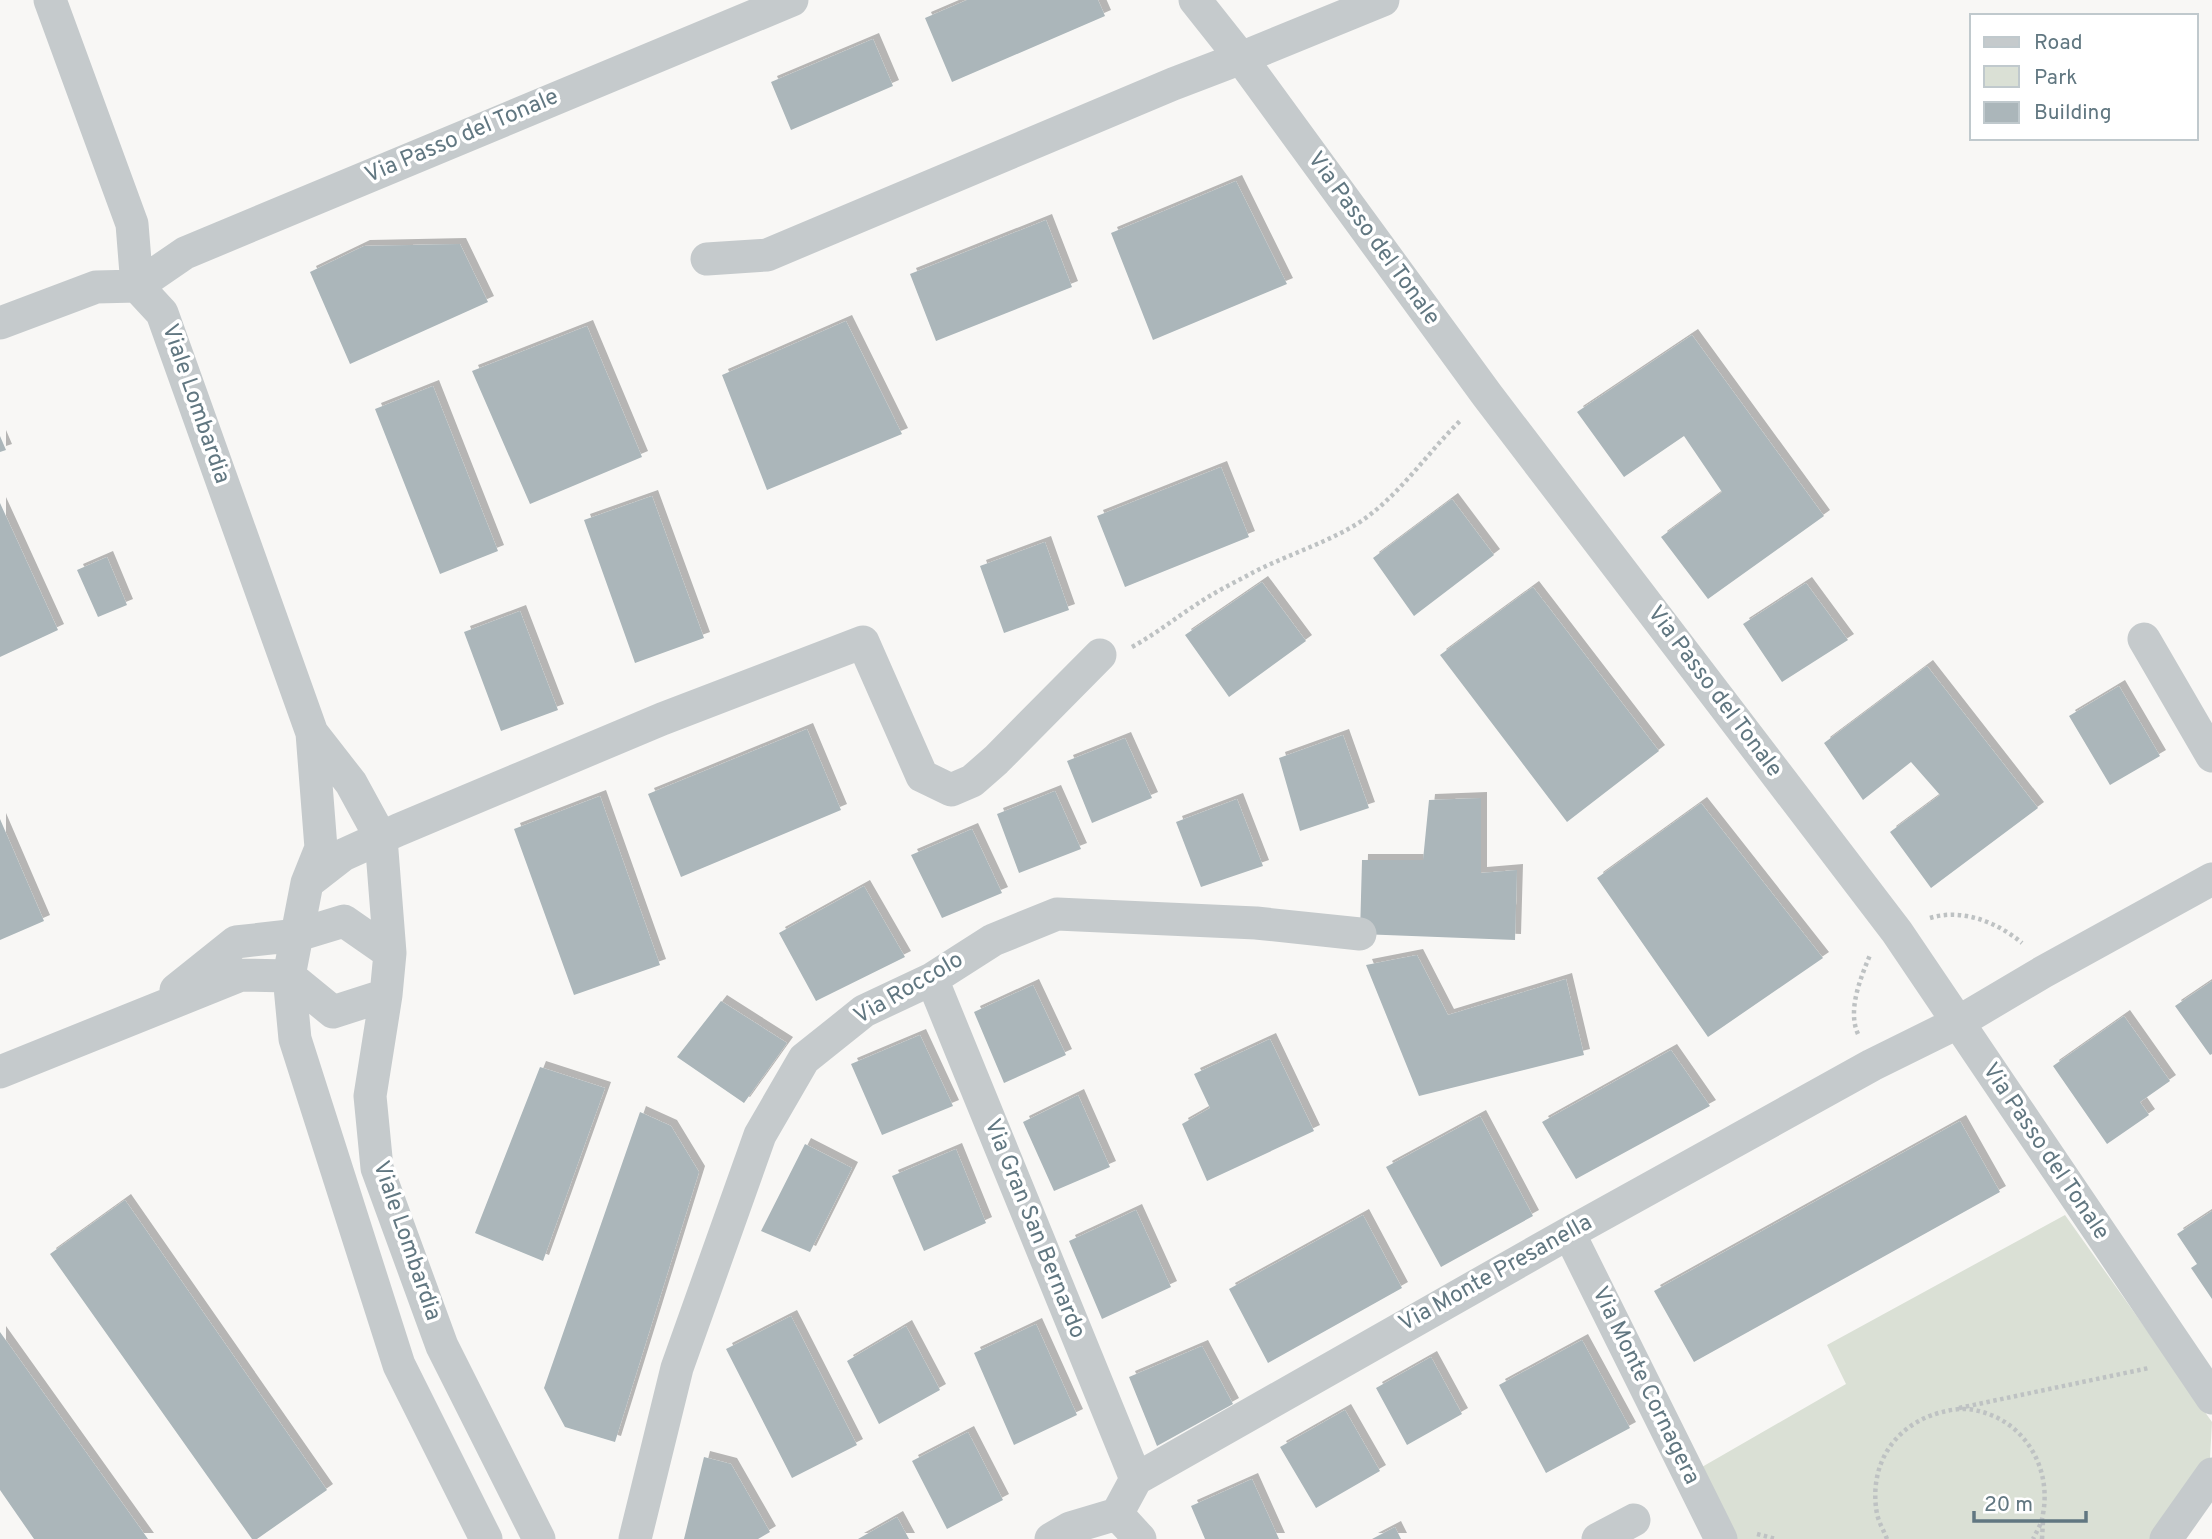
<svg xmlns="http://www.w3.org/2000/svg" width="2212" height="1539" font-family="Overpass,sans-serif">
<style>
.green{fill:#dae0d5}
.building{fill:#abb6ba;filter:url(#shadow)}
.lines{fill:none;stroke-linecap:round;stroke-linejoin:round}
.path{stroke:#bec2c3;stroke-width:4.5;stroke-dasharray:3.5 3.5;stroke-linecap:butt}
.street{stroke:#c5cacc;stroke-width:33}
.labels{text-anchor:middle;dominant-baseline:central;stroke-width:7;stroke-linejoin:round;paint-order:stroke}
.street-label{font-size:23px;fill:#617781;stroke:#fff}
</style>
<defs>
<filter id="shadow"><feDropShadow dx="6" dy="-6" stdDeviation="0" flood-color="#0004"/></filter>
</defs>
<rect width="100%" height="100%" fill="#f8f7f5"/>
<path class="green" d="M2065,1215L2212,1422L2210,1458L2152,1539H1737L1702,1467L1846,1384L1827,1345Z"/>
<path class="building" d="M967,0H1098L1105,16L952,82L925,18Z
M873,39L893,86L791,130L771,82Z
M1236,181L1287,284L1153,340L1111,233Z
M1046,220L1072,287L936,341L910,274Z
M460,244L488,302L350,364L310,272L364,246Z
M846,321L902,434L767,490L722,375Z
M587,326L642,457L530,504L472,371Z
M1692,335L1824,516L1708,599L1661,537L1722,492L1684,436L1624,477L1577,412Z
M433,386L498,551L440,574L375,409Z
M0,436L6,450L0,452Z
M1221,467L1249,537L1125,587L1097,516Z
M652,496L704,638L635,663L584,520Z
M1452,499L1494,555L1414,616L1373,558Z
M0,503L58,630L0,657Z
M1045,542L1069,610L1004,633L980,566Z
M107,557L127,605L98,617L77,570Z
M1262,582L1306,641L1229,697L1185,635Z
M1806,583L1848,640L1782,682L1743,624Z
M1533,587L1659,751L1567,822L1440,655Z
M520,611L558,710L501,731L464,632Z
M1927,666L2038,808L1931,888L1890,832L1940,795L1911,762L1863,800L1824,743Z
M2119,686L2160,756L2110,785L2069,716Z
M807,729L841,810L681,877L648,794Z
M1343,735L1369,808L1300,831L1279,758Z
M1125,738L1152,798L1092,823L1067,761Z
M1055,791L1081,849L1019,873L997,814Z
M600,796L660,965L574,995L514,829Z
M1481,798V873L1517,870L1515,940L1360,934L1362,860H1423L1429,800Z
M1237,799L1263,866L1201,887L1176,822Z
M1701,803L1823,958L1708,1037L1597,878Z
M0,819L44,921L0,940Z
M972,829L1002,893L942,918L911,855Z
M864,886L905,957L816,1001L779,933Z
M1417,955L1448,1015L1566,979L1584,1055L1419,1096L1366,965Z
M2212,981V1054L2210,1055L2175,1006Z
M1033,985L1066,1055L1004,1083L974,1012Z
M721,1001L787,1043L744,1103L677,1057Z
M2124,1016L2170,1081L2140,1102L2149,1115L2107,1144L2053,1066Z
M920,1035L953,1106L882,1135L851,1064Z
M1270,1039L1314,1131L1207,1181L1182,1124L1210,1108L1194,1074Z
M1671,1050L1710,1106L1576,1179L1542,1122Z
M540,1067L605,1088L543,1261L475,1233Z
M1078,1095L1110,1167L1054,1191L1023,1122Z
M640,1112L671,1126L699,1172L615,1442L565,1427L544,1388Z
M1480,1116L1533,1216L1441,1267L1386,1167Z
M1960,1121L2000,1192L1694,1362L1654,1291Z
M805,1144L852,1168L810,1252L761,1231Z
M956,1149L986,1223L924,1251L892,1176Z
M125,1200L327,1490L257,1539H252L50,1254Z
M1136,1210L1171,1287L1102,1319L1069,1241Z
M2212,1211V1299L2191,1268L2197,1264L2177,1234Z
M1363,1215L1402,1288L1268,1363L1229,1289Z
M791,1316L857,1445L792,1478L726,1349Z
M1036,1324L1077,1415L1014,1445L974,1353Z
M906,1326L940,1390L879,1424L847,1361Z
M0,1332L148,1539H34L0,1490Z
M1582,1340L1630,1428L1546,1473L1499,1385Z
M1202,1346L1233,1404L1157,1446L1129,1377Z
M1431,1357L1462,1414L1407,1445L1376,1388Z
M1345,1410L1380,1471L1316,1508L1280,1447Z
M968,1432L1003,1500L947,1529L912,1461Z
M704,1457L731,1464L770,1532L758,1539H684Z
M1252,1479L1279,1539H1205L1191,1506Z
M897,1517L909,1539H858Z
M1395,1527L1401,1539H1372Z"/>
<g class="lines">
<path class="path" d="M1132,647C1159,632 1182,613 1208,597C1223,588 1239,580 1254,572C1289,554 1327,543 1360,522C1400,495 1427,453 1461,420
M1930,918C1962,908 1997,922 2022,943
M1858,1034C1847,1010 1861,977 1870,955
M1959,1408L2149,1368
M1757,1534L1776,1539
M1887,1539C1884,1531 1879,1523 1877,1514C1869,1470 1889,1431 1932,1415C1944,1411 1960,1407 1974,1410C2023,1419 2052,1466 2043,1514C2042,1523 2037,1531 2033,1539
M2042,1539L2043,1521"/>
<path class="street" d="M50,0L132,224L137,286L162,313L312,733L321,848L307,883L289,976L295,1039L399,1365L486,1539
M1195,0L1241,58L1487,395L1897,932L2212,1398
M707,259L767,255L1173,84L1241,58L1383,0
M0,323L96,287L137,286L185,253L792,0
M2144,639L2212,756
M312,733L351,783L381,838L390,953L386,995L370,1096L377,1168L442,1346L539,1539
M307,883L343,855L398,830L662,719L863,642L922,776L951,790L972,781L996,760L1100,655
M932,979L1136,1479
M176,990L236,942L298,935L344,921L390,953
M0,1072L241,975L289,976L333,1012L386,995
M1569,1233L1721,1539
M1117,1514L1140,1539
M635,1539L677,1368L760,1135L804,1059L864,1011L932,979L993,940L1057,914L1256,923L1360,934
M1051,1539L1070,1528L1117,1514L1136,1479L1569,1233L1872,1065L1957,1023L2043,972L2212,879
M1598,1539L1634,1520
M2166,1539L2212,1474"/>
</g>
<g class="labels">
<g class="street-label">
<text transform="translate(462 137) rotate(-23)">Via Passo del Tonale</text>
<text transform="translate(1373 239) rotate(54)">Via Passo del Tonale</text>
<text transform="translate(195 404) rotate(71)">Viale Lombardia</text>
<text transform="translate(1714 692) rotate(53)">Via Passo del Tonale</text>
<text transform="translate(909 989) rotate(-30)">Via Roccolo</text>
<text transform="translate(2045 1152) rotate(56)">Via Passo del Tonale</text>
<text transform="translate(1034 1229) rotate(68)">Via Gran San Bernardo</text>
<text transform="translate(406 1241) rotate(71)">Viale Lombardia</text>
<text transform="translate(1496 1274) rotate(-29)">Via Monte Presanella</text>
<text transform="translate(1645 1386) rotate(64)">Via Monte Cornagera</text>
</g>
</g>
<rect x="1970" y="14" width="228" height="126" fill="#ffffff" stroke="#c0c9cd" stroke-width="2"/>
<rect x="1984" y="37" width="35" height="10" fill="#c5cacc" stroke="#c0c9cd" stroke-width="2"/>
<text x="2034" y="49" font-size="21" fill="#617781">Road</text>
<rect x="1984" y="66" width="35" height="21" fill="#dae0d5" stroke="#c0c9cd" stroke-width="2"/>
<text x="2034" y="84" font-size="21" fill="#617781">Park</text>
<rect x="1984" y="102" width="35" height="21" fill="#abb6ba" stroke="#c0c9cd" stroke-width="2"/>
<text x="2034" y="119" font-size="21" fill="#617781">Building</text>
<path d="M1974 1511v10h112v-10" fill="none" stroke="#617781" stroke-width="3.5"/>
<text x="1984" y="1511" font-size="21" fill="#617781" stroke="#ffffff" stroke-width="5" paint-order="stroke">20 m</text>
</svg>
